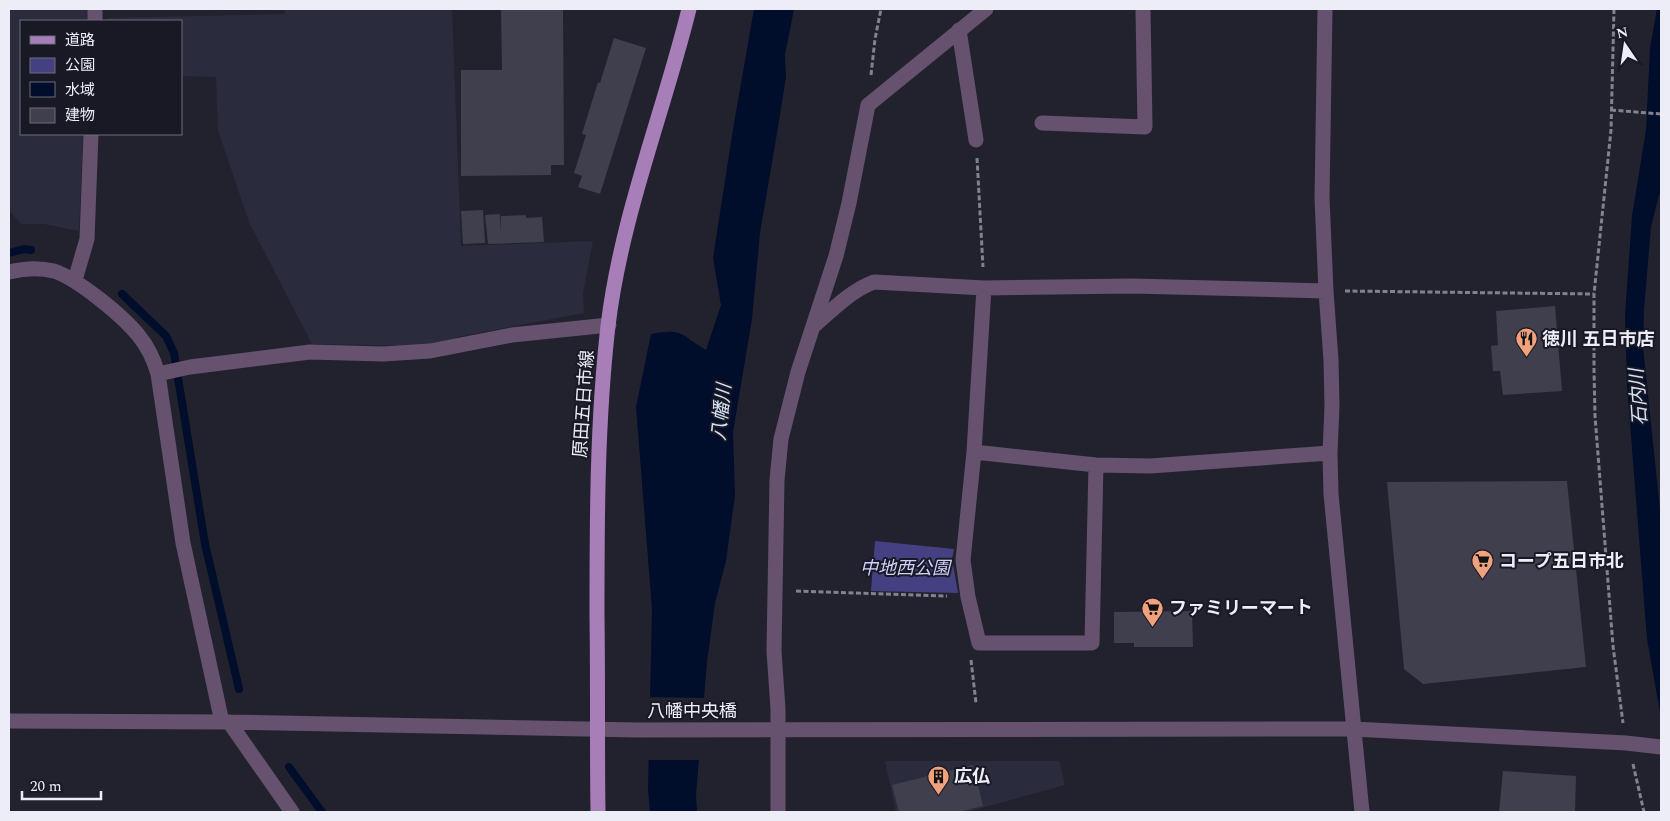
<svg xmlns="http://www.w3.org/2000/svg" width="1670" height="821" font-family="Spectral,'Noto Sans JP',serif">
<style>
.built{fill:#2b2b3e}
.green{fill:#454082}
.water{fill:#000d2b}
.pier{fill:#22222f}
.lines{fill:none;stroke-linecap:round;stroke-linejoin:round}
.stream{stroke:#000d2b;stroke-width:8}
.building{fill:#3f3f4d}
.path{stroke:#81828d;stroke-width:3;stroke-dasharray:5 2.5;stroke-linecap:butt}
.minor{stroke:#66526e;stroke-width:15}
.major{stroke:#a87eb9;stroke-width:15}
.labels{text-anchor:middle;dominant-baseline:central;stroke-width:4;stroke-linejoin:round;paint-order:stroke}
.poi-label{font-size:18px;font-weight:bold;fill:#ecedf6;stroke:#191925;text-anchor:start}
.street-label{font-size:18px;fill:#ecedf6;stroke:#191925}
.park-label{font-size:18px;font-style:italic;fill:#d0d1fb;stroke:#191925}
.water-label{font-size:19px;font-style:italic;fill:#d5e3f5;stroke:#191925}
</style>
<rect width="100%" height="100%" fill="#22222f"/>
<path class="built" d="M9,9H88L87,21H21V134H83L79,231L44,224H21L9,210Z
M285,9H452L461,246L593,241L583,293L584,313L457,337L455,342L427,346L312,344L249,222L218,130L216,77L181,76V21H106L107,18L285,14Z
M885,761H1059L1065,785L967,812H896Z"/>
<path class="green" d="M875,541L954,549L952,559L958,593L871,591Z"/>
<path class="water" d="M754,9H794L785,55L786,77L777,133L760,233L752,319L733,432L735,495L726,561L715,603L707,662L696,795L697,812H650L648,789L652,609L636,407L651,334C685,328 680,335 706,350L721,305L713,258L733,129Z
M1657,9H1661V193L1659,195L1651,227L1644,309L1643,347L1661,519V718L1647,639L1627,385L1625,315L1632,216L1646,130L1650,48Z"/>
<path class="pier" d="M648,697L706,698L702,760H646Z"/>
<g class="lines">
<path class="stream" d="M9,253L24,249L31,250
M122,294L166,336L174,353L205,544L239,689
M289,767L322,812"/>
</g>
<path class="building" d="M501,9H563L564,165H551V175L461,176V70H502Z
M614,38L646,48L600,194L578,187L582,176L574,173L586,135L582,134L598,82L600,83Z
M483,210L485,243L463,244L461,211Z
M500,214L501,233V216L526,215V218L542,217L544,242L488,244L485,215Z
M1555,306L1562,391L1503,395L1500,371H1493L1491,346L1498,345L1496,311Z
M1567,481L1586,667L1423,684L1404,669L1387,482Z
M1192,611L1193,647H1134V643H1114V612Z
M973,765L983,806L958,812H899L892,785Z
M1503,771L1576,776L1575,812H1499Z"/>
<g class="lines">
<path class="path" d="M1614,9L1611,130L1594,294V370L1595,416L1613,646L1623,723
M871,75L875,39L881,9
M1611,110L1661,114
M977,158L983,267
M1345,291L1594,294
M796,591L947,596
M971,660L976,703
M1633,764L1644,812"/>
<path class="minor" d="M1325,9L1322,198L1326,291L1331,360L1332,406L1330,453L1331,494L1362,812
M95,21V9
M959,30L976,140
M1042,123L1145,127L1143,9
M9,272C25,268 38,267 54,271C78,279 123,316 139,336C148,347 154,360 158,374L183,543L222,722
M75,280L87,239L91,134
M984,288L974,452L963,560L968,597L979,643H1092L1096,465
M815,325C833,309 852,290 874,282L984,288L1132,286L1326,291
M158,374L190,367L310,352L383,354L430,351L512,335L609,325
M974,452L1096,465L1150,466L1330,453
M9,721L229,722L638,730L1353,729L1626,743L1661,747
M229,722L292,812
M778,812V709L774,651L777,480L781,439L798,372L836,256L849,203L868,105L986,9"/>
<path class="major" d="M598,812C597,747 598,681 597,616C597,519 597,422 608,326C621,217 663,114 689,9"/>
</g>
<defs>
<symbol id="restaurant-pin" viewBox="-11 -11 22 30"><path d="M0 17L-7.5 6A9.5 9.5 0 1 1 7.5 6Z" fill="#f1a17c" stroke="#191925"/><path d="M-5-6h1v4h1v-4h1v4h1v-4h1v5L-1.5 .5V6h-2V.5L-5-1ZM5-6V6H3V1.5H1.5Q1.5-4 5-6Z" fill="#111"/></symbol>
<symbol id="supermarket-pin" viewBox="-11 -11 22 30"><path d="M0 17L-7.5 6A9.5 9.5 0 1 1 7.5 6Z" fill="#f1a17c" stroke="#191925"/><path d="M-6-5.5h2.5l.6 2H6L4.5 2H-2.5L-4.4-4H-6ZM-1.5 3.2a1.3 1.3 0 1 0 .1 0ZM3 3.2a1.3 1.3 0 1 0 .1 0Z" fill="#111"/></symbol>
<symbol id="building-pin" viewBox="-11 -11 22 30"><path d="M0 17L-7.5 6A9.5 9.5 0 1 1 7.5 6Z" fill="#f1a17c" stroke="#191925"/><path d="M-4-6H4V6H1V3H-1V6H-4ZM-2.5-4.3h1.7v1.8h-1.7ZM.8-4.3h1.7v1.8H.8ZM-2.5-1h1.7V.8h-1.7ZM.8-1h1.7V.8H.8Z" fill="#111"/></symbol>
</defs>
<g fill-rule="evenodd">
<use href="#restaurant-pin" x="1514" y="326" width="25" height="34"/>
<use href="#supermarket-pin" x="1470" y="548" width="25" height="34"/>
<use href="#supermarket-pin" x="1140" y="596" width="25" height="34"/>
<use href="#building-pin" x="926" y="764" width="25" height="34"/>
</g>
<g class="labels">
<g class="poi-label">
<text x="1542" y="339">徳川 五日市店</text>
<text x="1499" y="561">コープ五日市北</text>
<text x="1169" y="608">ファミリーマート</text>
<text x="954" y="776">広仏</text>
</g>
<g class="street-label">
<text transform="translate(584 404) rotate(-86)">原田五日市線</text>
<text x="692" y="711">八幡中央橋</text>
</g>
<g class="park-label">
<text x="905" y="568">中地西公園</text>
</g>
<g class="water-label">
<text transform="translate(1639 397) rotate(-94)">石内川</text>
<text transform="translate(722 412) rotate(-84)">八幡川</text>
</g>
</g>
<rect width="1670" height="821" fill="none" stroke="#ecedf6" stroke-width="20"/>
<rect x="20" y="20" width="162" height="115" fill="#191925" stroke="#6d6e79"/>
<rect x="30" y="36" width="25" height="8" fill="#a87eb9" stroke="#6d6e79"/>
<text x="65" y="45" font-size="15" fill="#ecedf6">道路</text>
<rect x="30" y="58" width="25" height="15" fill="#454082" stroke="#6d6e79"/>
<text x="65" y="70" font-size="15" fill="#ecedf6">公園</text>
<rect x="30" y="82" width="25" height="15" fill="#000d2b" stroke="#6d6e79"/>
<text x="65" y="95" font-size="15" fill="#ecedf6">水域</text>
<rect x="30" y="108" width="25" height="15" fill="#3f3f4d" stroke="#6d6e79"/>
<text x="65" y="120" font-size="15" fill="#ecedf6">建物</text>
<g transform="translate(1625 45) rotate(347)" stroke="#191925" stroke-width="4" paint-order="stroke">
<path d="M0-4L9 19L0 12L-9 19Z" fill="#ecedf6"/>
<text y="-8" font-size="14" font-weight="bold" text-anchor="middle" fill="#ecedf6">N</text>
</g>
<path d="M22 791v8h79v-8" fill="none" stroke="#ecedf6" stroke-width="2.5"/>
<text x="30" y="791" font-size="15" fill="#ecedf6" stroke="#191925" stroke-width="4" paint-order="stroke">20 m</text>
</svg>
